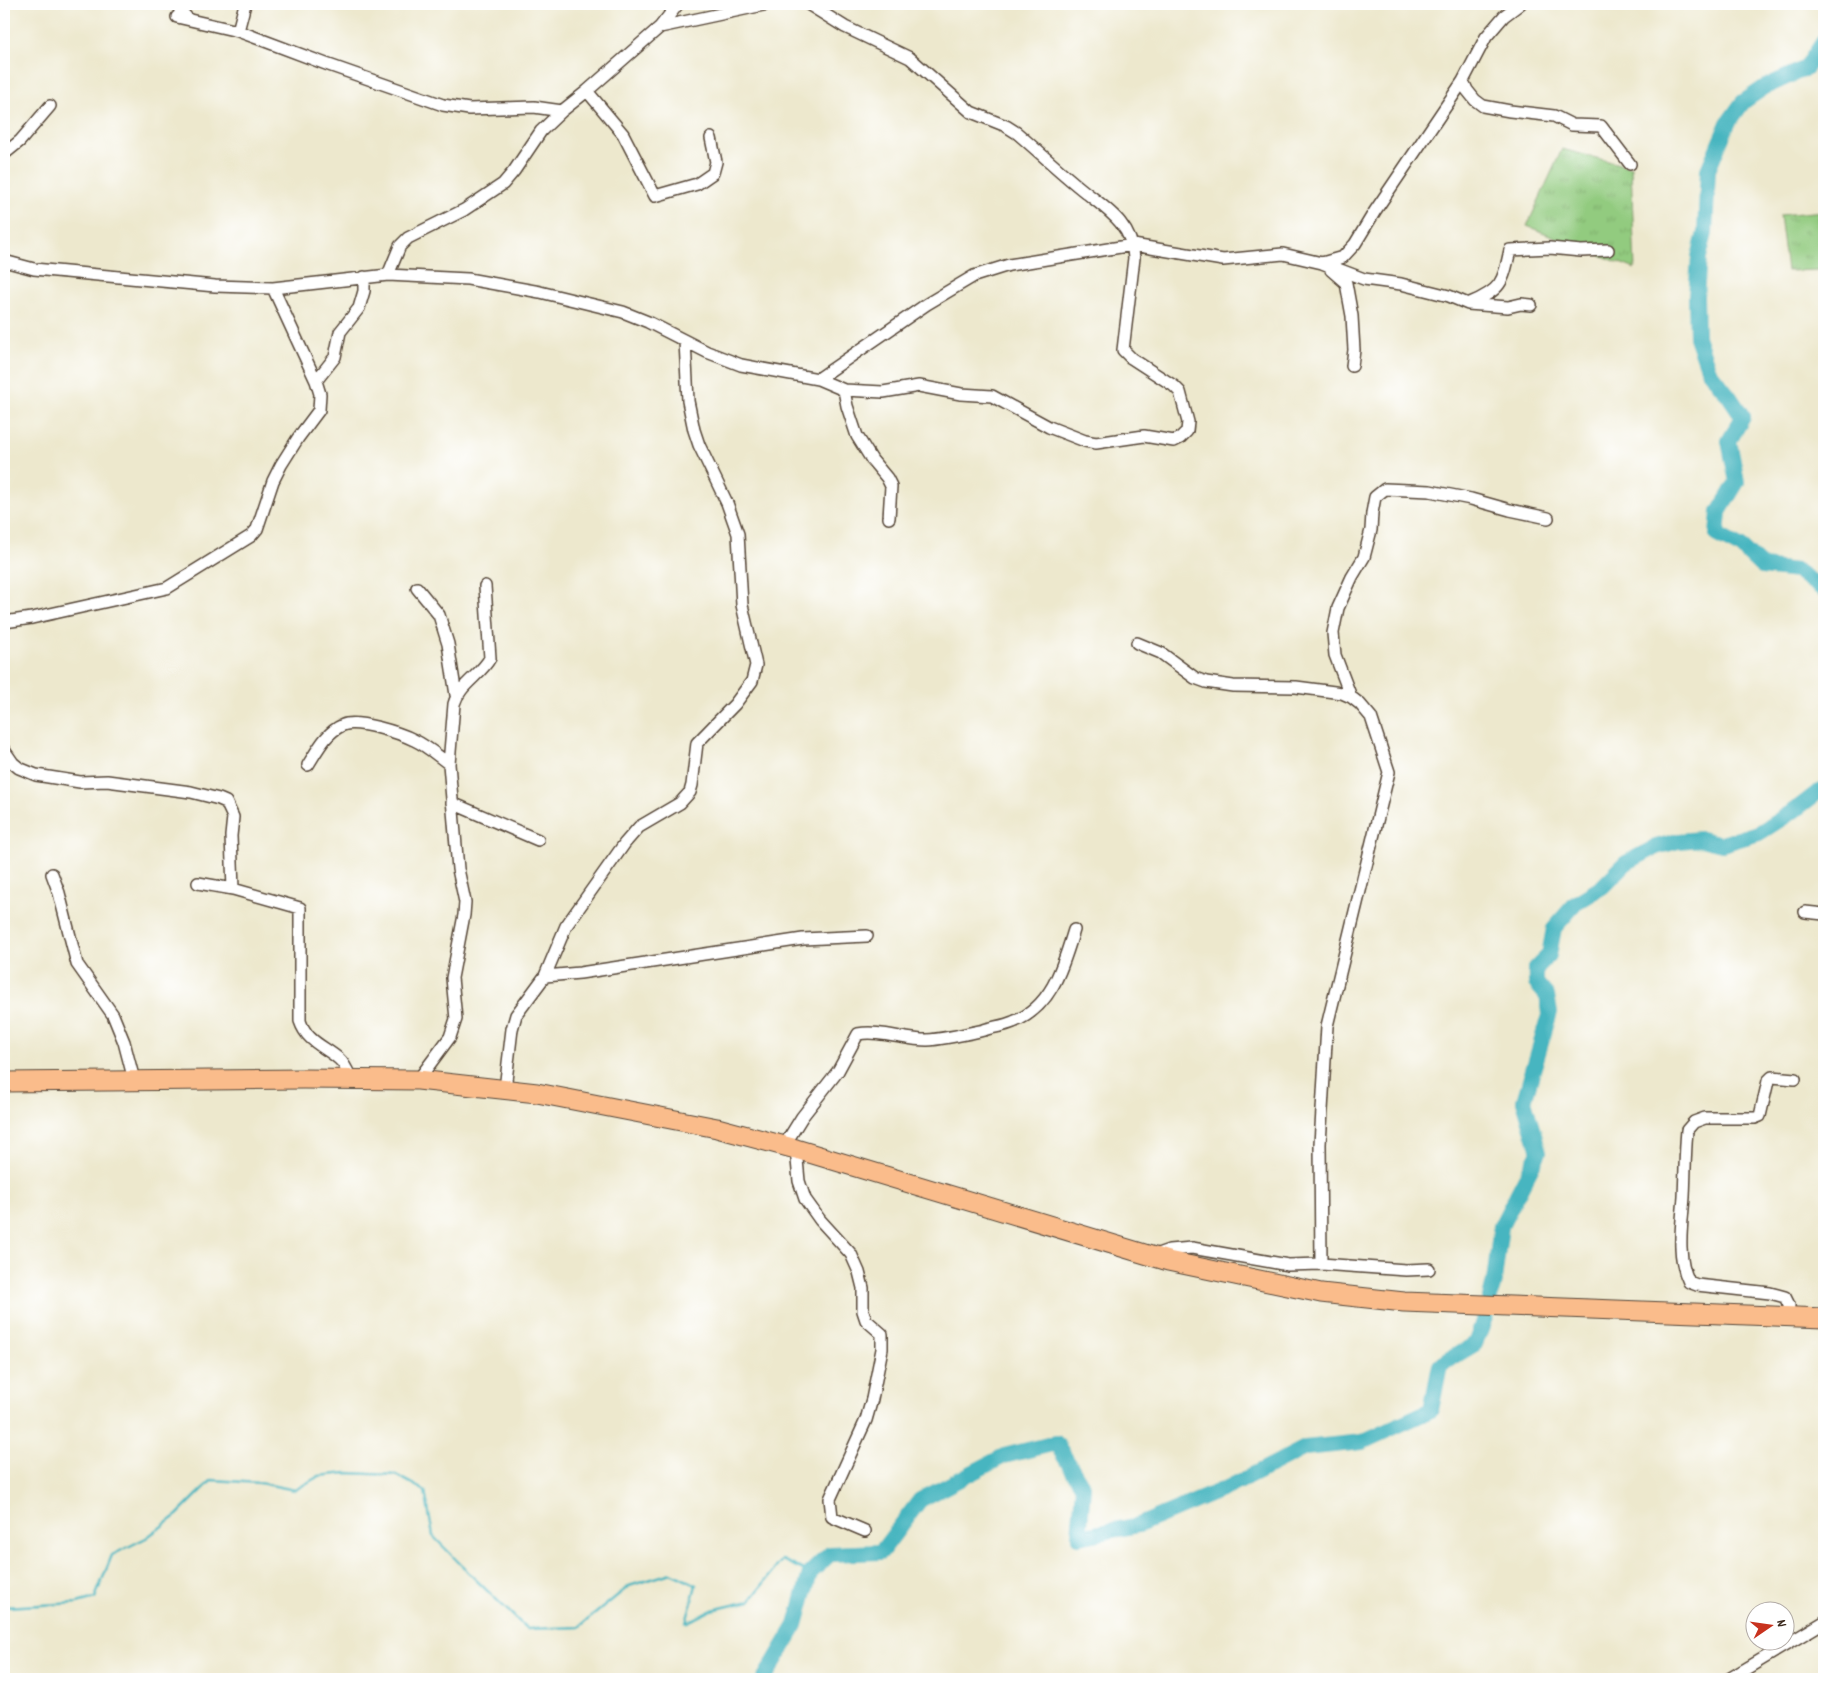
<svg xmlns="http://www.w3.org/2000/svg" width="1828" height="1683" font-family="Dekko,sans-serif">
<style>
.grass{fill:url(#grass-tufts);stroke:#667a4e}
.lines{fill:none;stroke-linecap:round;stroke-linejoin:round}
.stream{stroke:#46b5c0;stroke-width:2.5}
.river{stroke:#46b5c0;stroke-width:16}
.minor-casing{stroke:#564638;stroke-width:14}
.trunk-casing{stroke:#564638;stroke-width:21}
.minor{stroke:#fff;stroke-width:11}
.trunk{stroke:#fabc8b;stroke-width:19}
</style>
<defs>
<pattern id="grass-tufts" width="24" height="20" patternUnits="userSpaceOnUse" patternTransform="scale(1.25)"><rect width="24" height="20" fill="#92cb7f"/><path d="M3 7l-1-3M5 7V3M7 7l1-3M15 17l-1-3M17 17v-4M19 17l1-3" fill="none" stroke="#7fae6d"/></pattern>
</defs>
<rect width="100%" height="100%" fill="#fff"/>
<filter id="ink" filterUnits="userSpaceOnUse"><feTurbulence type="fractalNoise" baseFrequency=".02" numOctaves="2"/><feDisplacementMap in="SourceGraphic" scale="10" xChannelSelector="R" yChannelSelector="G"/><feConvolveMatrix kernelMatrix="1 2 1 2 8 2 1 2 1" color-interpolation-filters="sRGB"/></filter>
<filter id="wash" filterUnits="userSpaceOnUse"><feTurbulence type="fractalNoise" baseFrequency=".0096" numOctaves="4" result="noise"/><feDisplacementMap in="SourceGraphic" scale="20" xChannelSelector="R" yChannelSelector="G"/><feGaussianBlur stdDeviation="1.12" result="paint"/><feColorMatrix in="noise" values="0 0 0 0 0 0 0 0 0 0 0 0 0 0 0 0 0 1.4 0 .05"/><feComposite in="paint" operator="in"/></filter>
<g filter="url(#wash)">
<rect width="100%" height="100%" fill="#ede8cd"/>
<path class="grass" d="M1562,149L1631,167L1635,269L1527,226Z
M1824,211V270L1787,271L1780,215Z"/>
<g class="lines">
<path class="stream" d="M4,1607L77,1603L95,1598L112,1555L146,1538L177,1515L212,1480L260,1483L295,1490L319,1476L347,1473L396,1475L425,1491L433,1536L475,1579L527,1629L579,1627L629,1586L671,1573L696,1585L686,1623L712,1610L750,1601L782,1560L810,1573"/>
<path class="river" d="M1824,41L1806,68L1765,87L1743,102L1728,123L1708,170L1705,233L1699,257L1696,296L1697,337L1709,371L1729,396L1743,417L1729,441L1737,482L1719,512L1717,535L1742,548L1762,567L1797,571L1824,590
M1490,1298L1494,1281L1501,1226L1539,1152L1524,1101L1550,1012L1547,996L1536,983V968L1549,955L1554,928L1576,903L1602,887L1626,863L1656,847L1678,841L1701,839L1722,844L1759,833L1795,810L1817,793L1824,790
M764,1679L796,1625L810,1573L830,1554L881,1552L920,1500L1004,1456L1056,1443L1083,1487L1079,1537L1139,1525L1229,1487L1305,1448L1362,1442L1431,1410L1440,1365L1475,1344L1487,1312"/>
</g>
</g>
<g filter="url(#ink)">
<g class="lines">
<defs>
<path id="minor" d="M177,4L180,10L188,19
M177,17L238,31L326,64L443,105L469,109L534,107L562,111
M660,27L768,4
M238,31L245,4
M1463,81L1467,90L1475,100L1483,106L1510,111L1554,116L1572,125L1601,126L1630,164
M587,91L623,134L655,196L697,184L713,173L716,162L711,138
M4,154L20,141L50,106
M4,261L34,269L215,286L273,288L388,275L468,279L540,292L623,312L648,322L707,352L741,365L818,379L844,390L883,392L919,386L961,394L992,396L1049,427L1085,441L1096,443L1144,436L1174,441L1180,438L1187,431L1188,422L1180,392L1174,386L1131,358L1123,350L1134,258C1132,222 1104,208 1079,187C1058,170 1038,151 1017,133L1006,126L971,112L910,58L845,27L808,4
M1322,263L1343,257L1355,244L1375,211L1463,81L1486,37L1504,16L1520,4
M1331,270L1346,283L1352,316L1354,350L1352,366
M388,275L400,246L408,238L464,210L503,184L514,171L541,131L562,111L587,91L660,27L678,4
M1470,303C1502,290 1503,282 1510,250L1550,248L1581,251L1608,250
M818,379L927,304L974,276L1009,265L1133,245L1223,260L1283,254L1322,263L1364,279L1401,284L1449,296L1468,304L1508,307L1521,304L1531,305
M316,381L335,357L340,332L359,308L364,291V277
M844,390L847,406L857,436L872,460L887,478L891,486L889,518
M417,588L439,615L448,644L456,695
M4,622L32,618L167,588L251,536L257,529L273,481L281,465L298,438L319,410L320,394L316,381L273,288
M1137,643L1161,653L1195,678L1206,682L1233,686L1296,687L1342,693L1351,697L1360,704L1371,717L1389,772L1327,1026L1320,1144L1321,1264
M1351,697L1335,655L1333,633L1338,608L1352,577L1364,557L1371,530L1372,513L1375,497L1385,489L1430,491L1471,499L1510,510L1548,518
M4,750L13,763L19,768L36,775L80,782L107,781L191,792L219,799L226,802L233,817L231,836L233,889
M308,765C317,751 326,732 343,725C357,719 400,733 414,740C427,746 438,756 449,764
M452,803L538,840
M52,874L59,893L77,964L113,1015L124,1042L134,1080
M198,883L233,889L300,908V1021C307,1042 324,1046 339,1059C345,1064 348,1072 351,1079
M1805,912L1824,914
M545,976L580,973L803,939L867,936
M418,1080L450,1037L456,1019L452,978L464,915L465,902L458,869L449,764L454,704C459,685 481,675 490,658L485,586
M505,1089L512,1029L516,1015L545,976L566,926L625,843L639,827L680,803L690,792L692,785L697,743L735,704L752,681L756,665L742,605L738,534L727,503L699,445L694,430L688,401L685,341
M784,1146L802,1117L838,1071L858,1034C879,1030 905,1040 927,1040C945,1039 966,1034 984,1030C993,1027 1004,1026 1013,1022C1052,1007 1063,966 1074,930
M796,1149L799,1181L805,1199L820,1220L851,1254L859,1272L863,1288V1311L866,1320L882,1334V1349L872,1399L866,1420L830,1499L832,1517L865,1531
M1152,1256L1169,1250L1192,1248L1288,1265L1321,1264L1406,1270L1429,1269
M1788,1316L1789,1305L1785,1297L1770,1293L1697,1285L1689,1282C1676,1256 1682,1224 1684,1197C1685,1175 1685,1152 1687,1130L1694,1122L1705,1118H1755L1760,1116L1768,1081L1772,1077L1795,1079
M1729,1679L1824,1622"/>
<path id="trunk" d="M4,1082L303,1079L418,1080L537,1093L717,1128L796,1149L1168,1261L1321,1293L1404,1302L1824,1318"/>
</defs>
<use href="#minor" class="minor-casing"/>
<use href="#trunk" class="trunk-casing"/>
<use href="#minor" class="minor"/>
<use href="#trunk" class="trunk"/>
</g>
</g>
<rect width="1828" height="1683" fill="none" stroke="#fff" stroke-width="20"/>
<g transform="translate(1770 1626) rotate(77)"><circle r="24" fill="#ffffff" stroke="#b1aaa5"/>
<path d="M0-4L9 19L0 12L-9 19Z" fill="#c8321e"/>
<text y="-8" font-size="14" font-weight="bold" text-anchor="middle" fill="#3b2a1e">N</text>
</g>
</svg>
